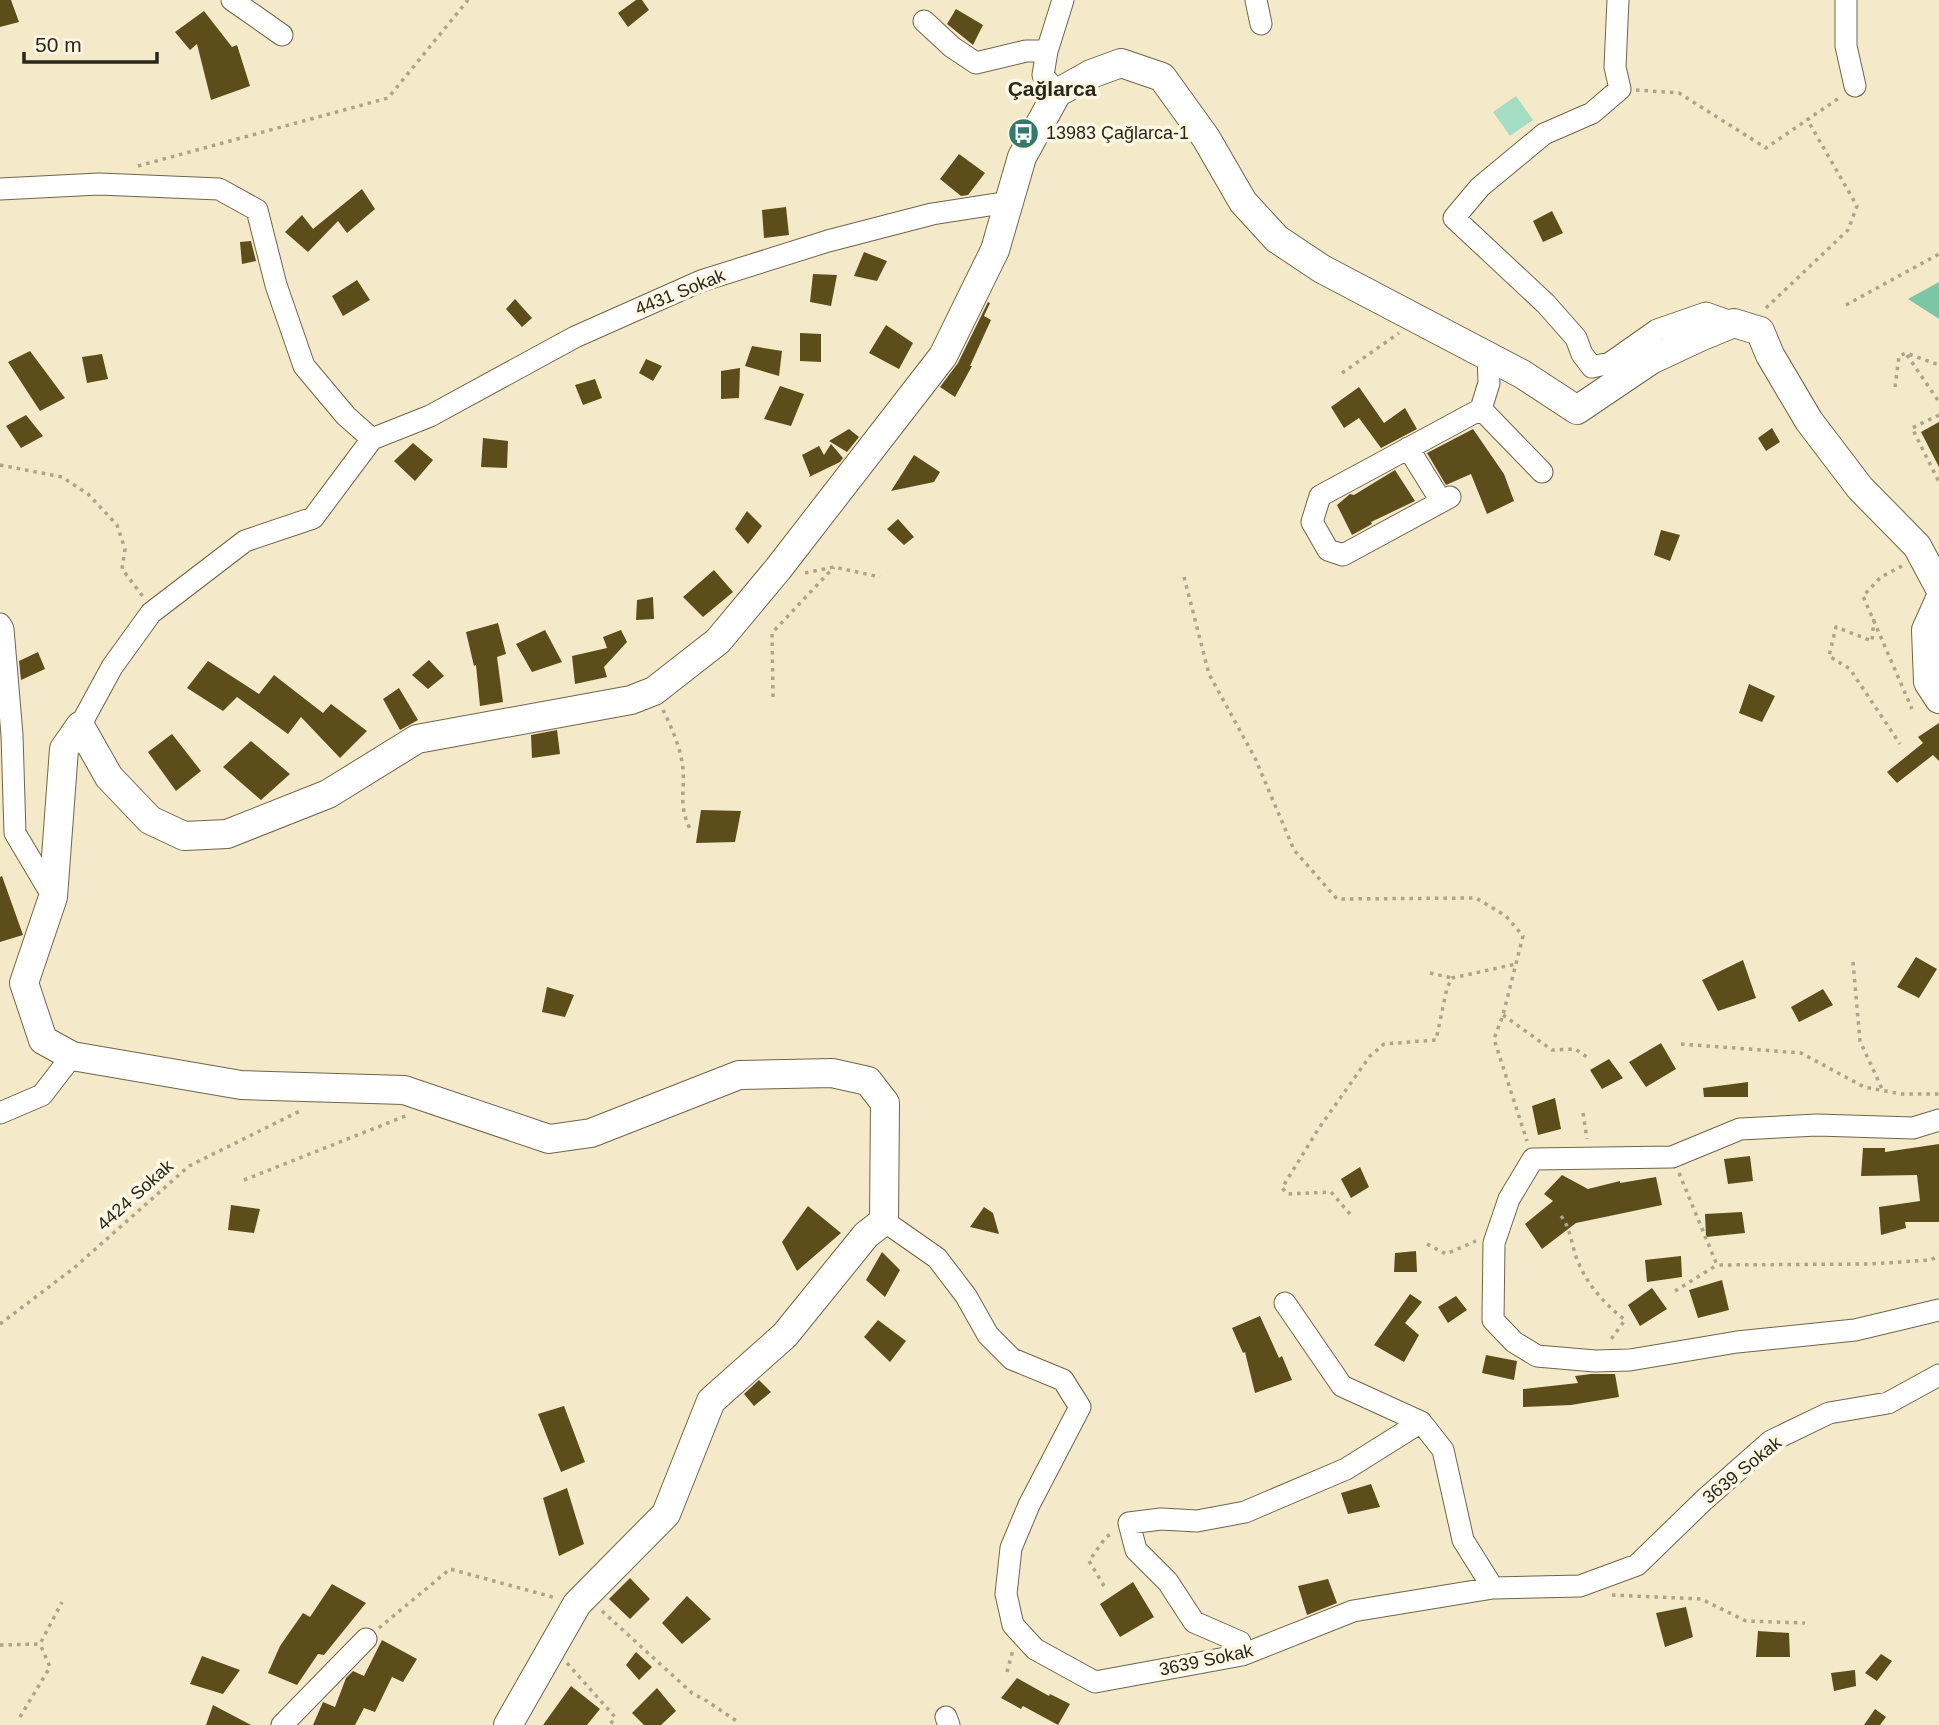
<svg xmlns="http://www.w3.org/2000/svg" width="1939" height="1725" font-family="Helvetica,sans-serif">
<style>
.green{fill:#a5ddc2}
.forest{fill:#7cc6a5}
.building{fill:#5c4d1a}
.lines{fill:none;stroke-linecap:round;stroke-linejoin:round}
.street-casing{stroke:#6e6549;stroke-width:23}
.secondary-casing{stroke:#6e6549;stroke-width:30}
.path{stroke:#aca58c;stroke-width:3.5;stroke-dasharray:3.5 5;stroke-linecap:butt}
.street{stroke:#fff;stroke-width:21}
.secondary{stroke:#fff;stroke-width:28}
.labels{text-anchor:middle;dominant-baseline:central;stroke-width:7;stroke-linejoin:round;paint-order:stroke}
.poi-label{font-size:18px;fill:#29261a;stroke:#fdf7e4;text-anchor:start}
.street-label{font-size:18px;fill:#29261a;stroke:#fdf7e4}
.quarter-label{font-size:21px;font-weight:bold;fill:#29261a;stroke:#fdf7e4}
</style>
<rect width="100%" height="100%" fill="#f4eaca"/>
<path class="green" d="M1516,96L1533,120L1510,136L1493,112Z"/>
<path class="forest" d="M1939,282V319L1908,299Z"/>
<path class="building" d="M0,0H11L19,22L0,27Z
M636,0H642L649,10L628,27L618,13Z
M956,9L983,25L973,45L947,24Z
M204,11L232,47L237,45L250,86L211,100L197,44L190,50L175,32Z
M959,154L985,173L968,195L961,196L940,179Z
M362,189L375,209L347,233L338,221L308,252L285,232L302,215L313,229Z
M786,207L789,235L764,238L762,210Z
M1552,211L1563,233L1543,242L1533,221Z
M251,241L256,261L242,264L240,242Z
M864,252L887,261L877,281L854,276Z
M813,274L837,275L831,306L810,302Z
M357,280L370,300L343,316L332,296Z
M515,299L532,318L522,327L506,309Z
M988,302L990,303L984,316L991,320L970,366H972L955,397L940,387L958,363Z
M886,325L913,343L899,369L869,353Z
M800,333L821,334V362L800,361Z
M752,346L782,351L779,376L745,366Z
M30,351L65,398L40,411L8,362Z
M102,354L108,379L87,383L82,357Z
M646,359L662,366L653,381L639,373Z
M740,368L739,398L721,399V371Z
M595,379L602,398L583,405L575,385Z
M780,386L804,394L791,426L764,419Z
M1359,387L1384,423L1405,408L1417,429L1381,448L1359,418L1344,428L1331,407Z
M26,415L43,436L21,448L6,426Z
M1939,422V467L1921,432Z
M1772,428L1780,442L1766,451L1758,438Z
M849,429L859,437L847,452L829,441Z
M1473,429L1504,474L1514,501L1487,514L1471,474L1446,485L1427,453Z
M483,438L508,441L507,468L481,467Z
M413,443L433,460L415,481L394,461Z
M831,444L843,458L840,462L809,477L810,475L802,455L819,446L824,455Z
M914,455L940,472L934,482L891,491Z
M1395,470L1415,501L1371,522L1372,524L1352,535L1337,505L1350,494L1354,495Z
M747,511L762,526L748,544L735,529Z
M898,519L914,537L904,545L887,529Z
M1661,530L1680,535L1670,561L1654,555Z
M714,570L733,592L703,617L683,597Z
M653,597L654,619L636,620L637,600Z
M498,623L506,654L497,657L503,702L480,706L476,665L474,666L466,632Z
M545,630L562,662L532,672L516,644Z
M621,630L627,642L604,667L607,677L575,684L572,656L607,648L603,637Z
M38,652L45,669L21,680L19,661Z
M429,660L444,676L428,689L412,675Z
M208,661L259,694L274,675L323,713L331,704L367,731L340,758L301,717L288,734L237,697L223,711L187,688Z
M1749,684L1775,696L1762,722L1739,713Z
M399,688L418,720L400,730L383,699Z
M1939,723V761L1933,755L1897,783L1887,772L1923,743L1918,737Z
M557,730L560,754L532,758L531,735Z
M172,734L201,771L176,791L148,752Z
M251,741L290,774L261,800L223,767Z
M701,810L741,811L735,842L696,843Z
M2,876L23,935L0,942V877Z
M1916,957L1937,969L1919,998L1897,987Z
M1743,960L1756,998L1718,1011L1702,980Z
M547,987L574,995L565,1017L542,1012Z
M1823,989L1833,1005L1799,1022L1791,1007Z
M1661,1043L1676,1069L1646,1087L1629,1062Z
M1609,1059L1623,1078L1602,1089L1590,1070Z
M1748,1082V1097H1704L1703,1088Z
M1555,1098L1561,1129L1538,1135L1532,1106Z
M1939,1144V1222H1905L1906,1228L1881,1235L1879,1207L1920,1201L1917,1175L1861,1176L1863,1148H1885V1152Z
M1750,1156L1753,1181L1728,1184L1724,1159Z
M1360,1167L1369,1187L1351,1198L1341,1179Z
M1562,1175L1588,1189L1620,1181V1183L1656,1177L1662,1205L1576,1223L1542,1249L1525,1224L1553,1201L1544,1194Z
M231,1205L260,1209L254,1233L228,1230Z
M808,1206L841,1233L797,1271L782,1242Z
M984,1207L993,1213L999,1234L970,1227Z
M1742,1212L1745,1233L1706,1237L1705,1214Z
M1416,1251L1417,1272H1394L1395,1253Z
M882,1252L900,1270L885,1297L866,1280Z
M1681,1256L1682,1277L1647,1282L1645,1260Z
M1722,1280L1729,1310L1698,1318L1689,1290Z
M1652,1288L1667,1309L1640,1326L1628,1305Z
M1410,1294L1422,1302L1405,1323L1419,1335L1404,1362L1374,1345Z
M1456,1296L1467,1310L1448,1323L1438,1307Z
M1260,1316L1279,1358L1282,1356L1292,1380L1255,1393L1245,1352L1243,1353L1232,1328Z
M878,1320L906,1341L890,1362L864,1337Z
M1486,1355L1517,1361L1514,1380L1482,1373Z
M1591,1374H1615L1619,1397L1571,1405L1523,1407V1389L1578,1383L1575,1376Z
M759,1380L771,1392L754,1406L744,1394Z
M564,1406L585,1462L561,1472L538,1414Z
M1371,1484L1380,1507L1348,1514L1341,1493Z
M567,1488L584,1544L559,1556L543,1498Z
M630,1578L650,1599L630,1619L609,1599Z
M1328,1579L1337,1603L1307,1615L1298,1586Z
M1133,1582L1154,1617L1120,1637L1100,1604Z
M332,1584L366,1603L324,1655L318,1654L297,1685L268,1673L280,1646L303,1613L310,1617Z
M687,1596L711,1619L682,1644L662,1623Z
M1686,1607L1693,1637L1665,1647L1656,1613Z
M1758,1631L1789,1633L1790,1657H1756Z
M382,1640L417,1659L403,1682L392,1677L375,1712L364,1708L355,1725H313L323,1702L335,1707L346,1678L353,1671L364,1676Z
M636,1652L652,1667L639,1680L626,1665Z
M1881,1654L1892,1661L1877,1681L1865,1673Z
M202,1656L240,1670L223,1694L190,1684Z
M1855,1670L1856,1686L1834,1691L1831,1673Z
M1017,1678L1049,1696L1050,1694L1070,1704L1058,1725L1023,1706L1021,1709L1001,1698Z
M571,1686L600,1709L587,1725H543Z
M657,1688L676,1711L661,1725H644L632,1713Z
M213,1705L251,1725H206Z
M1875,1709L1886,1717L1880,1725H1864Z"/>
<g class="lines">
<defs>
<path id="street" d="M232,0L282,35
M1256,0L1261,24
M1618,0L1615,67L1620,89L1592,113L1544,134L1480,187L1454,218L1546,304L1576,338L1582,354L1592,367L1610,363L1657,330L1706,313L1734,323
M1846,0V46L1855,86
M924,21L952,47L976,63L1026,51H1047
M1057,93L1043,75L1047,51L1063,0
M0,189L99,184L219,189L257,210L276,285L304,366L346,416L372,439L313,518L245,541L151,613L112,667L80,726
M1481,409L1542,472
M372,439L430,416L575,337L701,281L828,241L932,214L1009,202
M1408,448L1441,501
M1450,497L1343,555L1328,550L1312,522L1320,496L1481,409L1489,383L1488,356
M0,624L3,629L12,735L15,833L53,897
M0,1113L42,1095L72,1056
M1939,1120L1913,1128L1817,1125L1740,1129L1672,1157L1533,1159L1509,1199L1494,1243L1493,1320L1514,1342L1537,1356L1595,1361L1630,1360L1737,1342L1855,1330L1939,1310
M884,1221L937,1258L966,1296L988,1335L1012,1359L1063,1380L1080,1407L1029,1505L1011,1548L1006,1594L1013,1625L1035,1649L1095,1682L1242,1655L1353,1611L1493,1588L1580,1586L1637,1565L1704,1500L1771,1441L1829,1413L1888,1403L1939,1375
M1285,1303L1342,1386L1421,1422L1443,1450L1463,1540L1493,1588
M1242,1655L1240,1642L1194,1622L1168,1582L1136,1550L1129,1523L1161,1519L1197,1521L1245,1512L1346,1469L1421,1422
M946,1717L949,1725
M282,1725L366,1639"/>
<path id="secondary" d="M1939,601L1926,630L1928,682L1939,699
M508,1725L577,1604L666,1514L711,1401L785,1335L866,1235L884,1221L885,1103L868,1081L832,1073L739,1075L591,1133L549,1139L404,1090L241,1085L72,1056L43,1040L24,983L53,897L64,749L80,726L109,777L150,820L184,836L227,834L328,794L417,739L631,700L654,691L718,641L778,569L943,356L995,250L1022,157L1057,93L1091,74L1121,63L1162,77L1206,138L1243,202L1277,239L1322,269L1522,374L1577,410L1651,360L1700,337L1734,323L1760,331L1770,355L1809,421L1860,488L1917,546L1939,587"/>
</defs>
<use href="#street" class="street-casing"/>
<use href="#secondary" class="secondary-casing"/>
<path class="path" d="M1636,90L1679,93L1766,148L1842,96
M138,166L388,98L468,0
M1846,305L1939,254
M1766,308L1848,230L1857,206L1807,119
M1907,355L1939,402
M1342,373L1399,333
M1895,387L1899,356L1906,353L1939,365
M1939,415L1912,428L1939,482
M0,465L62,477L88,494L117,525L125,549L122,569L144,598
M1902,566L1881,577L1863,596L1912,709
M805,573L834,567L880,577
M1184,577L1209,674L1255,758L1294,850L1337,899L1476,898L1506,916L1523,936L1503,1015L1494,1039L1527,1141
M1874,619L1872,641L1836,627L1829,656L1850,669L1900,744
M773,697L772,633L834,567
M663,710C672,728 681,749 683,769C685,794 678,803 690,829
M1853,962L1860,1041L1883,1091
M1430,973L1452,978
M1503,1015L1552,1050L1575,1049L1587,1057
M1681,1044L1801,1053L1864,1087L1901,1094H1939
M1583,1113L1587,1139
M1679,1173L1717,1265L1869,1264L1931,1260L1939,1255
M244,1180L408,1115
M1350,1214L1331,1192L1288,1194L1282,1188L1319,1128L1370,1056L1384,1044L1436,1040L1447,988L1452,978L1516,964
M1561,1216C1572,1230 1571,1247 1579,1264C1589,1287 1605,1304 1625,1320L1609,1342
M1427,1244L1446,1254L1476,1241
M1675,1291L1717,1265
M0,1324L74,1268L189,1166L302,1110
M1104,1586L1089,1561L1106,1537L1114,1532
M1612,1595L1701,1599L1746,1621L1805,1623
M602,1611L692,1693L707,1701L738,1722
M379,1628L450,1569L556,1598
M0,1645L40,1644L62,1602
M567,1663L615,1717L610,1725
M1007,1672L1013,1650
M20,1717L50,1667L40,1644"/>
<use href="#street" class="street"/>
<use href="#secondary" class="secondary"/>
</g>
<defs>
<symbol id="bus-disc" viewBox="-11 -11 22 22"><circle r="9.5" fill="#35796d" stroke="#fdf7e4"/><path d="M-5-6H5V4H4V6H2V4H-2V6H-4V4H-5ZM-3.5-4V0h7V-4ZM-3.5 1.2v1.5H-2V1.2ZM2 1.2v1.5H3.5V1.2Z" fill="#fff"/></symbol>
</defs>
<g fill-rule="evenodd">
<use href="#bus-disc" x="1006" y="116" width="35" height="35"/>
</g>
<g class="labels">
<g class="poi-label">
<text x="1046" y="133">13983 Çağlarca-1</text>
</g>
<g class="street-label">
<text transform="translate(680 292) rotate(-22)">4431 Sokak</text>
<text transform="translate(135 1195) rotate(-42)">4424 Sokak</text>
<text transform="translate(1742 1470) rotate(-39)">3639 Sokak</text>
<text transform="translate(1206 1660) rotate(-12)">3639 Sokak</text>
</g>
<g class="quarter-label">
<text x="1052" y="88">Çağlarca</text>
</g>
</g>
<path d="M24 52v10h133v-10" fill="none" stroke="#29261a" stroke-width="3.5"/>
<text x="35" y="52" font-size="21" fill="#29261a" stroke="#fdf7e4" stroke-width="5" paint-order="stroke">50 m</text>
</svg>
